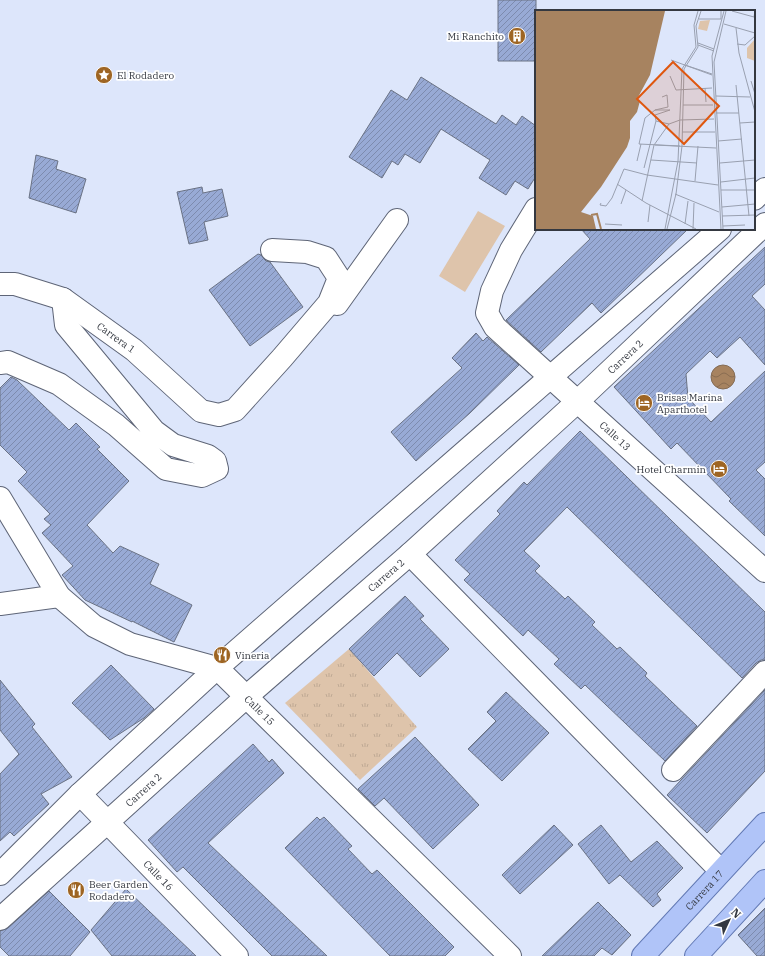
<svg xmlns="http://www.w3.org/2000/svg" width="765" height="956" font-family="'IBM Plex Serif',serif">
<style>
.grass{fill:url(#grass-tufts)}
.pitch{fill:#dec4ab}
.water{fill:url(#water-waves);stroke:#846c56}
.building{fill:url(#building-hatch);stroke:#6a7284}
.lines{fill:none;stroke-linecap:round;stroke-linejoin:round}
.minor-casing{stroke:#5e6577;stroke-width:24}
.major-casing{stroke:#6279b4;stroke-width:24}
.minor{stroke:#fff;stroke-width:22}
.major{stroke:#b0c4f8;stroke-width:22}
.labels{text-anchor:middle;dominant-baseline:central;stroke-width:3.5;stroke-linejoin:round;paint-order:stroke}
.poi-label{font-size:10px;fill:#343840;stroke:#fff;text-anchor:start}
.street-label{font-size:10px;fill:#343840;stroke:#fff}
.inset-river{fill:none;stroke:#a78360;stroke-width:2}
.inset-road{fill:none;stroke:#99a0b0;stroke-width:1}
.view{fill:#df570f;fill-opacity:0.15;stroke:#df570f;stroke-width:2}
.inset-edge{fill:none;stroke:#343840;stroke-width:2}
</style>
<defs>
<pattern id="grass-tufts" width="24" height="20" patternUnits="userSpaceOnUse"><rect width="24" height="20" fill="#dec4ab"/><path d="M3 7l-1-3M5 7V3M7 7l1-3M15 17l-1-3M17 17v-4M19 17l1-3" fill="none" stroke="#bfa994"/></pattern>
<pattern id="water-waves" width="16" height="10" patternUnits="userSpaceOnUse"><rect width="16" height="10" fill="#a78360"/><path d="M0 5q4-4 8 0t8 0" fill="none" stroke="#896c51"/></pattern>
<pattern id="building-hatch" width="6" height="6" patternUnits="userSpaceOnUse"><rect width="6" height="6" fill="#98aad5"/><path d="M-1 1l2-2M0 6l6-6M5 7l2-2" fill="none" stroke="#7d8bae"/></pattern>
</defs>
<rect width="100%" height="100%" fill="#dde6fb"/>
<path class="grass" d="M349,649L417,727L360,780L285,703Z"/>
<path class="pitch" d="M478,211L505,226L465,292L439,276Z"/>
<path class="water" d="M711 377a12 12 0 1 1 24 0a12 12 0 1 1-24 0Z"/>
<path class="building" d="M498,0H536V61H498Z
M421,77L496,124L502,115L516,125L522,116L536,126V176L528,189L515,181L506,195L479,178L490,160L441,129L420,163L405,154L398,165L392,161L382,178L349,157L391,90L407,100Z
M36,155L58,161L56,169L86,179L76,213L29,198Z
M202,187L203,193L222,189L228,216L204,222L208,240L189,244L177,192Z
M581,229H688L601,313L592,303L541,352L506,320L590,239Z
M765,247V284L752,296L765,310V365L740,337L717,358L710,351L686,374L688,398L711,422L765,371V462L756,470L765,479V536L729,501L731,499L677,443L671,449L614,387Z
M258,254L261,255L266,261L270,262L303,307L250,346L209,290Z
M476,333L483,341L487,337L519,365L470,413L416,461L391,432L462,368L452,358Z
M11,377L17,380L69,430L76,423L100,447L97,449L129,481L87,525L113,553L120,546L159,564L150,584L192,605L174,642L132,621V622L85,600L62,575L73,566L42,533L51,525L44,519L50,514L18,481L27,472L0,445V388Z
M580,431L765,612V660H761L756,663L742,678L567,507L524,551L540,566L535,571L565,599L568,596L595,622L592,625L617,649L620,647L647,673L645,676L697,726L665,761L585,685L581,689L554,664L559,659L528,630L523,636L464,580L470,574L455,560L500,514L497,511L524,482L527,485Z
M405,596L424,616L420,619L449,649L420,677L397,653L374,676L349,649Z
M111,665L154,709L144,718L110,740L72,703Z
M0,680L35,724L32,727L72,777L41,794L49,804L14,836L10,832L0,841V774L19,754L0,730Z
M765,690V771L707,833L667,795Z
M506,692L549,733L502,781L468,749L496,721L487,712Z
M415,737L479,805L433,849L384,798L375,806L358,789Z
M253,744L269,762L272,759L284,773L208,843L327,956H272L183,867L177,872L148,840Z
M317,817L320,820L324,817L352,846L348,849L372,874L377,870L454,947L445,956H390L285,848Z
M554,825L573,845L520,894L502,875Z
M601,825L631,862L657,841L683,868L657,894L661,900L653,907L620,875L609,884L578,844Z
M126,889L196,956H112L91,930Z
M49,891L90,932L70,956H9L0,947V931L8,928Z
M598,902L631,935L612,955L602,948L594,956H542Z
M765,908V956H757L738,935Z"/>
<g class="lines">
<defs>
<g id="minor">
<path d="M754,199L765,189"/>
<path id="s1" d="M536,209L511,250L492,291L487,313L495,327L765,571"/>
<path id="s2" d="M0,284H15L63,299L134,350L201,411L219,415L235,410L282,358L329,303L339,278L326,258L307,252L272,250"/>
<path d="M337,304L397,220"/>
<path d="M0,363L8,362L59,384L116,425L166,469L202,476L217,469L215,461L208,456L173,445L154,431L66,325L63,299"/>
<path id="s3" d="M0,498L59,596L94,626L130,644L217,668L510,956"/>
<path d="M410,554L721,871"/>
<path d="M0,604L59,596"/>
<path d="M673,770L765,672"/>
<path id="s4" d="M80,794L237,956"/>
<path d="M0,874L80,794L217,668L720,229"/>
<path id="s5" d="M0,919L246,697L410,554L577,402L765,224"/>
</g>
<g id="major">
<path id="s6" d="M643,956L765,824"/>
<path d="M696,956L765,881"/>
</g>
</defs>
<use href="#minor" class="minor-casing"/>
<use href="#major" class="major-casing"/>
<use href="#minor" class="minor"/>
<use href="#major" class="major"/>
</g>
<defs>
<symbol id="building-disc" viewBox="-11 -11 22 22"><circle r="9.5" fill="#9e6523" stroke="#fff"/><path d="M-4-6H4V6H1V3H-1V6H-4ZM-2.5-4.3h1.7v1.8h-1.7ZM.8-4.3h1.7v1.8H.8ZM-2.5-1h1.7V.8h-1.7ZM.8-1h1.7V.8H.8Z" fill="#fff"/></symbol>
<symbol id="sight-disc" viewBox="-11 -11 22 22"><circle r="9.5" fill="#9e6523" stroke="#fff"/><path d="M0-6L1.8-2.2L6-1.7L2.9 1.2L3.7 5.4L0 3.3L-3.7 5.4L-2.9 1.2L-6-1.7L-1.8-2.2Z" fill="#fff"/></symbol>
<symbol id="hotel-disc" viewBox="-11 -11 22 22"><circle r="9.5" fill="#9e6523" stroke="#fff"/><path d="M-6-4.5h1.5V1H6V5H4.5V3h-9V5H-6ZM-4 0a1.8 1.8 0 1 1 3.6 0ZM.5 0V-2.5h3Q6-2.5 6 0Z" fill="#fff"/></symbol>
<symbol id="restaurant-disc" viewBox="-11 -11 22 22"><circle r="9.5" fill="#9e6523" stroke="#fff"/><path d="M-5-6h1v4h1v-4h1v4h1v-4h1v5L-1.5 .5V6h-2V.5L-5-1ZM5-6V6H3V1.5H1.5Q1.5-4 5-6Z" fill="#fff"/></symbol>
</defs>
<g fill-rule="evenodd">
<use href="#building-disc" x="507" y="26" width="20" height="20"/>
<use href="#sight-disc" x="94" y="65" width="20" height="20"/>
<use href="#hotel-disc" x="634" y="393" width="20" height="20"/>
<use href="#hotel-disc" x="709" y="459" width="20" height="20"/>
<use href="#restaurant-disc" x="212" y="645" width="20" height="20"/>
<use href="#restaurant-disc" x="66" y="880" width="20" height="20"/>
</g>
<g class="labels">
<g class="poi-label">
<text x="504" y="36" text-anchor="end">Mi Ranchito</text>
<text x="117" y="75">El Rodadero</text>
<text x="657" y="397">Brisas Marina<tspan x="657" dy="12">Aparthotel</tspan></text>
<text x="706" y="469" text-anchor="end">Hotel Charmin</text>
<text x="235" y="655">Vineria</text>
<text x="89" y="884">Beer Garden<tspan x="89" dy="12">Rodadero</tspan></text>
</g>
<g class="street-label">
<text stroke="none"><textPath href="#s2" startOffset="131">Carrera 1</textPath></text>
<text stroke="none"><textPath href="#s5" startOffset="841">Carrera 2</textPath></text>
<text stroke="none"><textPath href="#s1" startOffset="294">Calle 13</textPath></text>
<text stroke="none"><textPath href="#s5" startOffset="517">Carrera 2</textPath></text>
<text stroke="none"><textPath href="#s3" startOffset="351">Calle 15</textPath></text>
<text stroke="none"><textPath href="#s5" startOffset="193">Carrera 2</textPath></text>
<text stroke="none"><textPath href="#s4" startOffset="113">Calle 16</textPath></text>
<text stroke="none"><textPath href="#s6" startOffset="90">Carrera 17</textPath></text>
</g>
</g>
<g transform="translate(535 10)">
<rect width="220" height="220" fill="#dde6fb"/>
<path d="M175,10L172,21L163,19L165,11ZM220,29V51L212,48V38Z" fill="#dec4ab"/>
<path d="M0,1H130L115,65L102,89L105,91L102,102L95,111V128L92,137L66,177L46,202L58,206L61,219H0Z" fill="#a78360"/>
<path class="inset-river" d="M56,205L62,204L66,219"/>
<path class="inset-road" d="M197,1L219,7L220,1M164,9H186V1M189,14L220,23M201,18L204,43L220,102M163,33L179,39M202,34L210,35L220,26M163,35L179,41M136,50L177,65M150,55L177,64M135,66L141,80L177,78M216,71L220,84M201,75L214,206M170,78L171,92M181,86L215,87M127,87L132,85L133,97L120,100L110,108L104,134L145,136M148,95H178M120,100H135L120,105L121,111M181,103H204M121,111L134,114L145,110L179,109M205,113L220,112M147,122H180M183,131L207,129M120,135L181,138M116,150L162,153M102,151L106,134M185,153L220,150M109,158L121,111M160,171L163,136M186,172L220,168M82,174L111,193L161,219M186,180H220M140,184L184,202M107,191L119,135L134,114M66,193L65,195L71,196L77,188L89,159L112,165L183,175M86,194L91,180M187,197L220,194M187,206L220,205M113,212L115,195M70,214L87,215M150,214L153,191M188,216L210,215M130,219L143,151L147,59L161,37L159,15L163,1M132,219L141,184L147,136L149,59L163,37L161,16L166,1M158,219L159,193M186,219L177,46L189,1M188,219L179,52L191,1"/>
<path class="view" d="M138,52L184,96L149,134L102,89Z"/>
<rect width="220" height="220" class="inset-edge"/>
</g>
<g transform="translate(729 920) rotate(46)" stroke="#ffffff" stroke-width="3" paint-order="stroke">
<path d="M0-3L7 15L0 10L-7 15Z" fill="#343840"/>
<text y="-6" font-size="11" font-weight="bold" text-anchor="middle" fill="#343840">N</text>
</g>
</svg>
